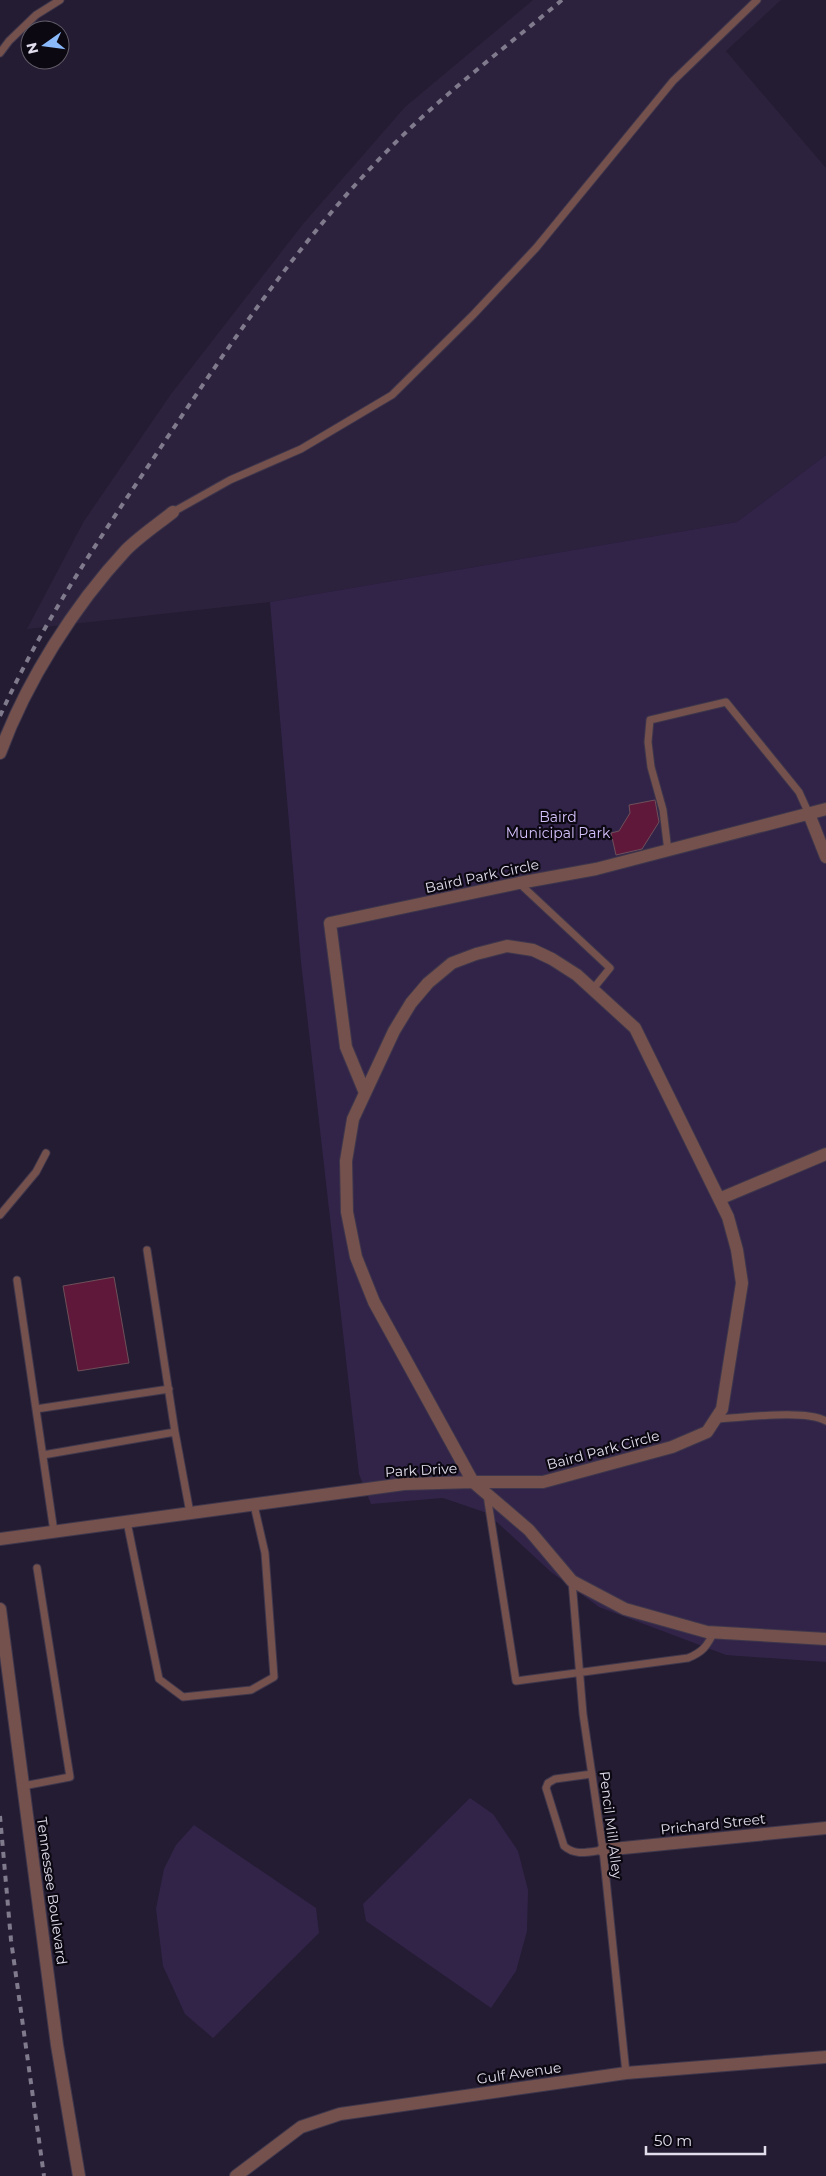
<svg xmlns="http://www.w3.org/2000/svg" width="826" height="2176" font-family="Montserrat,sans-serif">
<style>
.built{fill:#2d223e}
.green{fill:#322449}
.building{fill:#60183a;stroke:#6d505a}
.lines{fill:none;stroke-linecap:round;stroke-linejoin:round}
.service-casing{stroke:#3f374c;stroke-width:9}
.minor-casing{stroke:#3f374c;stroke-width:14}
.tertiary-casing{stroke:#3f374c;stroke-width:14}
.service{stroke:#74514d;stroke-width:7}
.minor{stroke:#74514d;stroke-width:12}
.tertiary{stroke:#74514d;stroke-width:12}
.rail{stroke:#807a8d;stroke-width:4;stroke-dasharray:6 6;stroke-linecap:butt}
.labels{text-anchor:middle;dominant-baseline:central;stroke-width:4.5;stroke-linejoin:round;paint-order:stroke}
.park-label{font-size:14px;fill:#d5c1fc;stroke:#0c0812}
.street-label{font-size:14px;fill:#e2ddec;stroke:#0c0812}
</style>
<rect width="100%" height="100%" fill="#241c32"/>
<path class="built" d="M533,0H781L726,51L826,168V455L737,522L270,602L27,629L84,521L171,394L303,224L405,107Z"/>
<path class="green" d="M826,455V1662L726,1655L599,1607L551,1572L487,1513L443,1498L371,1504L359,1474L301,962L270,602L737,522Z
M470,1798L493,1814L518,1851L528,1890L527,1931L516,1971L491,2008L366,1921L363,1904Z
M194,1825L316,1908L319,1933L213,2038L185,2014L163,1966L156,1909L164,1869L176,1845Z"/>
<path class="building" d="M655,800L659,822L642,849L616,855L611,833L619,831L630,813L629,805Z
M114,1277L129,1363L78,1371L63,1286Z"/>
<g class="lines">
<defs>
<path id="service" d="M0,53L9,41L36,15L60,0
M173,512L230,480L301,449L392,395L473,315L536,248L673,81L757,0
M668,851L663,810L651,767L648,742L650,720L726,702L799,792L809,814
M519,883L610,968L593,989
M0,1215L36,1172L46,1153
M147,1250L175,1432
M17,1280L54,1532
M36,1409L169,1389
M715,1419C742,1418 805,1409 826,1421
M43,1455L175,1432L190,1513
M487,1495L516,1681L688,1658C703,1652 707,1646 714,1632
M127,1522L159,1679L183,1697L251,1690L274,1677L265,1553L254,1505
M572,1581L583,1714L603,1850L626,2073
M592,1774L555,1779L548,1783L546,1788L564,1846C575,1856 588,1852 603,1850
M23,1786L70,1777L37,1568"/>
<path id="minor" d="M0,753C26,682 74,606 126,550C140,536 158,524 173,512
M809,814L826,857
M507,946L533,950L552,959L577,975L635,1028L728,1217L737,1250L742,1283L722,1409L707,1432L672,1447L543,1482H473L374,1302L356,1257L347,1212L346,1161L353,1119L394,1031L411,1003L428,983L452,963L476,954Z
M365,1093L346,1047L330,923L519,883L596,869L826,809
M719,1199L826,1154
M0,1539L404,1484L473,1482L529,1530L572,1581L625,1609L707,1632L826,1639
M603,1850L826,1828
M236,2176L301,2127L340,2114L626,2073L826,2057"/>
<path id="tertiary" d="M0,1609L57,2045L79,2176"/>
</defs>
<use href="#service" class="service-casing"/>
<use href="#minor" class="minor-casing"/>
<use href="#tertiary" class="tertiary-casing"/>
<use href="#service" class="service"/>
<use href="#minor" class="minor"/>
<use href="#tertiary" class="tertiary"/>
<path class="rail" d="M0,716C44,619 102,535 161,447C232,341 303,235 394,144C446,92 506,47 562,0
M0,1816L11,1940L44,2176"/>
</g>
<g class="labels">
<g class="park-label">
<text x="558" y="817">Baird<tspan x="558" dy="16">Municipal Park</tspan></text>
</g>
<g class="street-label">
<text transform="translate(482 876) rotate(-12)">Baird Park Circle</text>
<text transform="translate(603 1450) rotate(-15)">Baird Park Circle</text>
<text transform="translate(421 1470) rotate(-3)">Park Drive</text>
<text transform="translate(713 1824) rotate(-6)">Prichard Street</text>
<text transform="translate(611 1825) rotate(83)">Pencil Mill Alley</text>
<text transform="translate(52 1891) rotate(82)">Tennessee Boulevard</text>
<text transform="translate(519 2073) rotate(-8)">Gulf Avenue</text>
</g>
</g>
<g transform="translate(45 45) rotate(256)"><circle r="24" fill="#0c0812" stroke="#625d69"/>
<path d="M0-4L9 19L0 12L-9 19Z" fill="#8abafc"/>
<text y="-8" font-size="14" font-weight="bold" text-anchor="middle" fill="#e2ddec">N</text>
</g>
<path d="M646 2146v8h119v-8" fill="none" stroke="#e2ddec" stroke-width="2.5"/>
<text x="654" y="2146" font-size="15" fill="#e2ddec" stroke="#0c0812" stroke-width="4" paint-order="stroke">50 m</text>
</svg>
